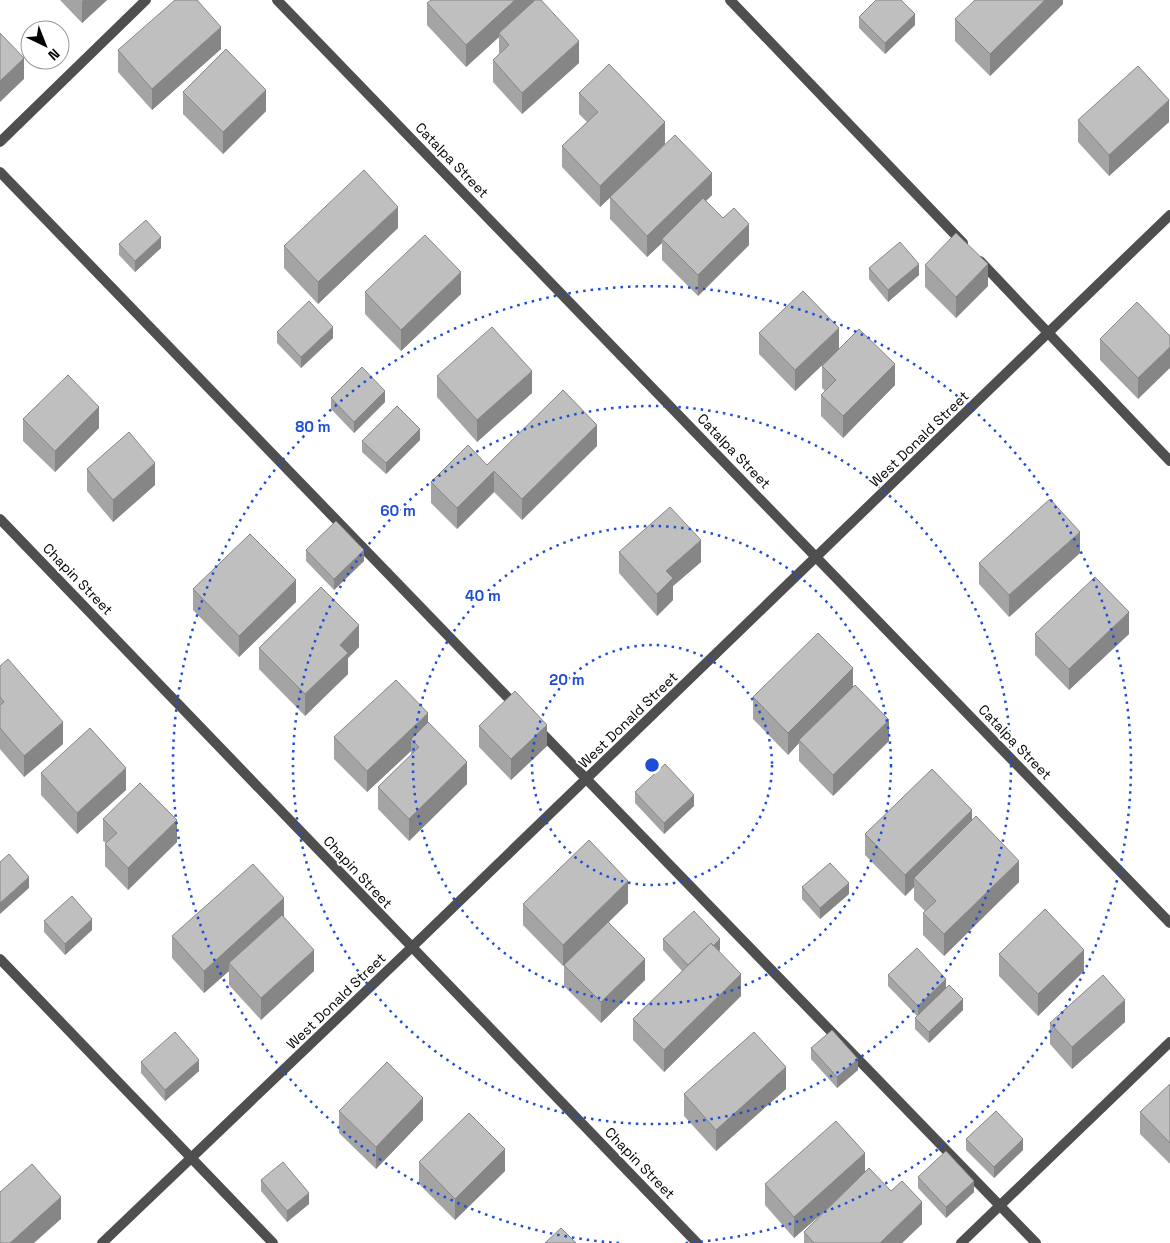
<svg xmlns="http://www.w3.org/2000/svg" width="1170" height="1243" font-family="'Space Grotesk',sans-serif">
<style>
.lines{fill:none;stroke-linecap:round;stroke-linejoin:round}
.service{stroke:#4f4f4f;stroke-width:10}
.minor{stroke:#4f4f4f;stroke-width:10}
.wall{fill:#a4a4a4}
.shaded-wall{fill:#868686}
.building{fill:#bfbfbf;stroke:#868686}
.ring{fill:none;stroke:#1d4ed8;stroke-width:2.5;stroke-dasharray:2.5 5}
.labels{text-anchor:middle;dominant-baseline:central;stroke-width:4;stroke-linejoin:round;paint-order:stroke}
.street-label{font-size:14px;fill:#000;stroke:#fff}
.centre{fill:#1d4ed8;stroke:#fff;stroke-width:2.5}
.ring-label{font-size:15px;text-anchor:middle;font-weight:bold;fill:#1d4ed8;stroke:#fff;stroke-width:4;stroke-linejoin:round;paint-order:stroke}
</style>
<rect width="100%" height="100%" fill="#fff"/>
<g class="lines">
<path class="service" d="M730,0L963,243
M0,142L146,0
M0,172L517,707
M980,261L1170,461
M537,728L1036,1243
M0,959L273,1243
M961,1243L1170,1042"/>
<path class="minor" d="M277,0L1170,923
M0,519L697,1243
M102,1243L411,948L1170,215"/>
</g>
<path class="wall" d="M60,0H107L82,23Z
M534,0L579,63L522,114L493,82V60L499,54V37L466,67L427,25V3Z
M1063,0V4L990,76L955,41V19Z
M859,17L915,25L885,54L859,28Z
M221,49L152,110L118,72V50Z
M183,92L266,111L223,154L183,114Z
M579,93L665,144L624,184L712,195L706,201L749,245L698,296L662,260V243L647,257L610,219V198L600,207L562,167V146L587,122L579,114Z
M1078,120L1169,122L1109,176L1078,142Z
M398,228L318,304L284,268V246Z
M119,244L161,248L135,272L119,255Z
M925,265L988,286L956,318L925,287Z
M869,268L919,275L888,302L869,279Z
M365,292L461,294L401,351L365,314Z
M277,332L333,338L301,368L277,343Z
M759,333L839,349L895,385L843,438L821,416V395L825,391L822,388V366L838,350L795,391L759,354Z
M1170,336L1138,399L1100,360V339Z
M437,376L532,393L477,442L437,397Z
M331,398L385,402L354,433L331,409Z
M23,419L99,428L55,472L23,441Z
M420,440L386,474L362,452V441Z
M597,446L522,520L494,492L457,529L431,503V482L487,465Z
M87,469L155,485L113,522L87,491Z
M306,550L364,561L334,590L306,561Z
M619,552L701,562L673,586V600L657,616L619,573Z
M1080,553L1009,617L979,584V563Z
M193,589L296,602L239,657L193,610Z
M1035,634H1129L1069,690L1035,655Z
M359,647L348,658V674L305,716L259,669V648Z
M0,666L63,744L24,777L0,749Z
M853,688L889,741L833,796L799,761V743L788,755L753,719V697Z
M428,723L467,784L409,841L378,809V787L411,755V751L367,792L334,759V737Z
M479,726L547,746L511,780L479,747Z
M41,773L126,790L77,834L41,795Z
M635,792L694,806L664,834L635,803Z
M103,819L177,842L128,890L105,866V844L106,843L103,841Z
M972,821L1019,882L944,956L923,935V913L925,911L914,900V887L905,896L865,855V834Z
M802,887L849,894L820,919L802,899Z
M628,903L609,922L645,980L601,1023L564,986V965L563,966L523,925V904Z
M284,918L314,971L261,1020L229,985V971L204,993L172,958V936Z
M44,921L92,930L65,955L44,932Z
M663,939L720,950L719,951L741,996L664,1072L633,1040V1019L682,971L663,950Z
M999,954L1084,971L1038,1016L999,976Z
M888,975L946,987L963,1010L929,1043L915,1029V1018L917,1016L888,986Z
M1125,1022L1072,1069L1050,1044V1023Z
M811,1048L858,1070L837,1088L811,1059Z
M141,1062L199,1071L165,1101L141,1073Z
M1170,1084V1164L1140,1134V1112Z
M786,1089L716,1151L684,1116V1094Z
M339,1111L423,1120L376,1169L339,1133Z
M966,1139L1023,1150L994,1178L966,1150Z
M419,1162L505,1171L455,1220L419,1184Z
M865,1172L922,1224L902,1243H804V1232L832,1205L794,1238L765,1205V1184Z
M918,1177L974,1192L946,1218L918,1188Z
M261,1180L309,1204L287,1222L261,1191Z"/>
<path class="shaded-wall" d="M84,0H107L82,23V1Z
M515,0H534V4L499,33V37L466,67V45Z
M1045,0H1063V4L990,76V54Z
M915,14V25L885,54V43Z
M221,27V49L152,110V89Z
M579,41V63L522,114V93Z
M24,58V79L0,102V81Z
M266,90V111L223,154V132Z
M1169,100V122L1109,176V155Z
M665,122V144L600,207V186Z
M712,173V195L664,241L662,239V243L647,257V236Z
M398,207V228L318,304V282Z
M749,224V245L698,296V275Z
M161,237V248L135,272V261Z
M919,264V275L888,302V290Z
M988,264V286L956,318V297Z
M461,272V294L401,351V330Z
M333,327V338L301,368V357Z
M839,328V349L795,391V370Z
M1170,347V368L1138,399V378Z
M895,364V385L843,438V416Z
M532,371V393L477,442V420Z
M385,391V402L354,433V422Z
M99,407V428L55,472V451Z
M597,425V446L522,520V499Z
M420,429V440L386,474V463Z
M155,463V485L113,522V500Z
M494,471V492L457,529V508Z
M1080,532V553L1009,617V595Z
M701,540V562L673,586V600L657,616V594L666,571Z
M364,550V561L334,590V579Z
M296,580V602L239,657V636Z
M1129,612V634L1069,690V669Z
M359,625V647L348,658V674L305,716V694L340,645Z
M853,668V690L799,740V743L788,755V733Z
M428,713V735L411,739V751L367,792V771Z
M889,720V741L833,796V775Z
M63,722V744L24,777V756Z
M547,725V746L511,780V759Z
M467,762V784L409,841V819Z
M126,768V790L77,834V813Z
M694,795V806L664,834V823Z
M972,810V832L914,878V887L905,896V875Z
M177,820V842L128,890V868Z
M1019,861V882L944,956V934Z
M29,877V888L0,914V903Z
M628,881V903L563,966V945Z
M849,883V894L820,919V908Z
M284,898V920L229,963V971L204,993V971Z
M92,919V930L65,955V944Z
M720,939V950L689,978V967Z
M314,950V971L261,1020V998Z
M1084,950V971L1038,1016V994Z
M645,959V980L601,1023V1002Z
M741,974V996L664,1072V1050Z
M946,979V990L918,1017V1006Z
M963,999V1010L929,1043V1032Z
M1125,1000V1022L1072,1069V1047Z
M858,1059V1070L837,1088V1077Z
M199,1060V1071L165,1101V1090Z
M786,1067V1089L716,1151V1130Z
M423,1098V1120L376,1169V1147Z
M1023,1139V1150L994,1178V1167Z
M505,1149V1171L455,1220V1199Z
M865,1153V1175L794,1238V1217Z
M974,1181V1192L946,1218V1207Z
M309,1193V1204L287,1222V1211Z
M61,1197V1219L34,1243H10Z
M922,1202V1224L902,1243H880Z"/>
<path class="building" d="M175,0H197L221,27L152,89L118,50Z
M431,0H515L466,45L427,3Z
M535,0H541L579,41L522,93L493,60L509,45L499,33Z
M876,0H901L915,14L885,43L859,17Z
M975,0H1045L990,54L955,19Z
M0,33L24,58L0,81Z
M226,49L266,90L223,132L183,92Z
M609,64L665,122L600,186L562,146L598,112L579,93Z
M1138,66L1169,100L1109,155L1078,120Z
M675,135L712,173L647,236L610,197Z
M364,170L398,207L318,282L284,246Z
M703,198L723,218L734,208L749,224L698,275L662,239Z
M146,220L161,237L135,261L119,244Z
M956,233L988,264L956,297L925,265Z
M425,235L461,272L401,330L365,292Z
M900,242L919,264L888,290L869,268Z
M803,291L839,328L795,370L759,333Z
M309,301L333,327L301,357L277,332Z
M1137,302L1170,336V347L1138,378L1100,339Z
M492,327L532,371L477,420L437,376Z
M859,329L895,364L843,416L821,395L836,380L822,366Z
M362,367L385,391L354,422L331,398Z
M68,375L99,407L55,451L23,419Z
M563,390L597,425L522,499L494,471L457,508L431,482L468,445L487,465Z
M397,406L420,429L386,463L362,441Z
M129,432L155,463L113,500L87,469Z
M1050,499L1080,532L1009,595L979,563Z
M670,507L701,540L666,571L673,578L657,594L619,552Z
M336,521L364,550L334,579L306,550Z
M250,534L296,580L239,636L193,589Z
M1095,577L1129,612L1069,669L1035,634Z
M321,587L359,625L340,645L348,653L305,694L259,648Z
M818,633L853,668L788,733L753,697Z
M8,659L63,722L24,756L0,728V705L4,702L0,697V666Z
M396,680L428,713L367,771L334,737Z
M855,685L889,720L833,775L799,740Z
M515,691L547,725L511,759L479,726Z
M428,722L467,762L409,819L378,787L419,747L411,739Z
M90,728L126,768L77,813L41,773Z
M665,764L694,795L664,823L635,792Z
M932,769L972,810L905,875L865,834Z
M140,783L177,820L128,868L105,844L117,833L103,819Z
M976,816L1019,861L944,934L923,913L936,901L914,878Z
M589,840L628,881L563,945L523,904Z
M9,854L29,877L0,903V862Z
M830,863L849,883L820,908L802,887Z
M253,864L284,898L204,971L172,936Z
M72,896L92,919L65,944L44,921Z
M1045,909L1084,950L1038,994L999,954Z
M694,911L720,939L713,946L711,943L688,965L663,939Z
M282,915L314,950L261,998L229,963Z
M608,922L645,959L601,1002L564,965Z
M711,943L741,974L664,1050L633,1019Z
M917,948L946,979L918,1006L888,975Z
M1103,975L1125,1000L1072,1047L1050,1023Z
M949,985L963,999L929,1032L915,1018Z
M832,1030L858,1059L837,1077L811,1048Z
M175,1032L199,1060L165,1090L141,1062Z
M754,1032L786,1067L716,1130L684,1094Z
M387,1062L423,1098L376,1147L339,1111Z
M1170,1084V1143L1140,1112Z
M996,1111L1023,1139L994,1167L966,1139Z
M469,1113L505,1149L455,1199L419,1162Z
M836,1121L865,1153L794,1217L765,1184Z
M946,1151L974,1181L946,1207L918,1177Z
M283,1162L309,1193L287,1211L261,1180Z
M32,1164L61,1197L10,1243H0V1192Z
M869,1168L891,1191L902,1181L922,1202L880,1243H814L804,1232Z
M561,1228L576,1243H545Z"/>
<g class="ring">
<circle cx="652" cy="765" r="120"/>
<circle cx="652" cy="765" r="239"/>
<circle cx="652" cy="765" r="359"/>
<path d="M619 1243A479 479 0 1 1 685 1243"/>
</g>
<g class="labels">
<g class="street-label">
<text transform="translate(452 160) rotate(46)">Catalpa Street</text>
<text transform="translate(919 439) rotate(-44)">West Donald Street</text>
<text transform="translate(734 451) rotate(46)">Catalpa Street</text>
<text transform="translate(78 579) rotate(46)">Chapin Street</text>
<text transform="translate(628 720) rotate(-44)">West Donald Street</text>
<text transform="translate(1015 742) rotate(46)">Catalpa Street</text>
<text transform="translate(358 872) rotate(47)">Chapin Street</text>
<text transform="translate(336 1001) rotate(-44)">West Donald Street</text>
<text transform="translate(640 1163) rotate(46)">Chapin Street</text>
</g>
</g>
<circle cx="652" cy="765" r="8" class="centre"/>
<g class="ring-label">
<text x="313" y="432">80 m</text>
<text x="398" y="516">60 m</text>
<text x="483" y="601">40 m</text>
<text x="567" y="685">20 m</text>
</g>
<g transform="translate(45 45) rotate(137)"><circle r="24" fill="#ffffff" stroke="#999999"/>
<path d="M0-4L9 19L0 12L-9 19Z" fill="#000000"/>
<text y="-8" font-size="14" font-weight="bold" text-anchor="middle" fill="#000000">N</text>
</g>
</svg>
